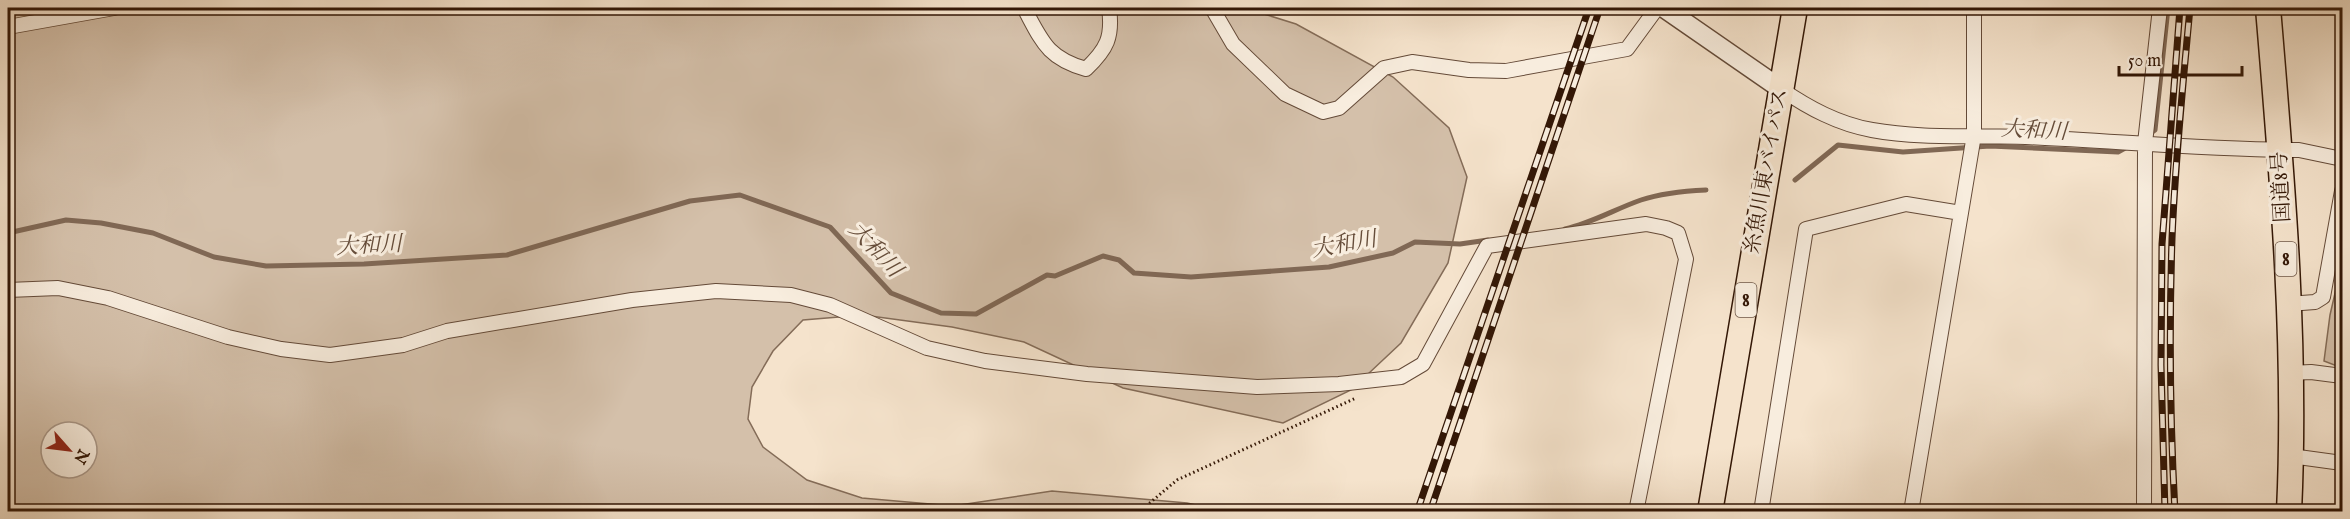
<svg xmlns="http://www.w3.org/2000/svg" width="2350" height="519" font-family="'IM FELL English','Noto Serif JP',serif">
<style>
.green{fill:#d4c0aa;stroke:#846c58;stroke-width:1.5;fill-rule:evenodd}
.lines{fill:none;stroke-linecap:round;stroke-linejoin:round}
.stream{stroke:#806855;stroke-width:5}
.minor-casing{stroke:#644a38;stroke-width:16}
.tertiary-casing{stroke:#644a38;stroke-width:21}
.trunk-casing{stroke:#331706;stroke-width:27}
.path{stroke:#331706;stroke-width:3;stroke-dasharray:1.5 3;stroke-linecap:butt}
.minor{stroke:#f8edde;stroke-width:14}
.tertiary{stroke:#f8edde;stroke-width:18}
.trunk{stroke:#f5e3cc;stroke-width:24}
.rail-casing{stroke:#331706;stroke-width:7}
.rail{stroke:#f8edde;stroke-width:4.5;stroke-dasharray:14;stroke-linecap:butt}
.labels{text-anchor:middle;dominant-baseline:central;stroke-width:6;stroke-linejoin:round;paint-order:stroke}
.shield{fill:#f8edde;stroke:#6e5747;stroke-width:1.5}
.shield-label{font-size:20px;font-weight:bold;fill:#331706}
.street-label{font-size:21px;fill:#331706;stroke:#f8edde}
.water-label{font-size:22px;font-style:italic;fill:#664d3a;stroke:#f8edde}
</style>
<rect width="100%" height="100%" fill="#f5e3cc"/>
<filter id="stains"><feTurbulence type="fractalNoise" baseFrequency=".00333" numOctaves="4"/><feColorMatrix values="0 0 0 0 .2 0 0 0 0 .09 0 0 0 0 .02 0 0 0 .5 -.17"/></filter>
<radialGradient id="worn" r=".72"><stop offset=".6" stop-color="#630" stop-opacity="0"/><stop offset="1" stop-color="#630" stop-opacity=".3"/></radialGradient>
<path class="green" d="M8,8H1245L1296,24L1393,77L1449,128L1467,177L1448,263L1401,343L1351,390L1283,423L1123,388L1024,342L952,327L863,315L803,320L773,351L752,387L748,419L763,447L807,480L862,498L953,506L1052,491L1187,503L1222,511H8ZM51,432H87V468H51Z
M2342,263V368L2324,361L2330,315Z"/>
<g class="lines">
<path class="stream" d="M2148,135L2155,130L2168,8
M1795,180L1838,145L1903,152L1990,146L2118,152L2127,147
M1565,229C1592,223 1615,209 1641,200C1662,193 1684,191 1706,190
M8,233L66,220L101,223L153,233L214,257L266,266L364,264L507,255L690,201L740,195L830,227L891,293L941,313L976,314L1047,275L1055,276L1103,256L1119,260L1134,273L1191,277L1329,267L1393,253L1415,242L1460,244L1488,240"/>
<defs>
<path id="minor" d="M1024,8C1042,41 1047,58 1086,69C1107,49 1113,37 1109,8
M1212,8L1233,44L1285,94L1323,112L1339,108L1384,68L1412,62L1469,70L1506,71L1627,49L1657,8
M8,27L114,8
M1781,89C1809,108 1838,124 1872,130C1922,139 1975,135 2026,137C2117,141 2208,150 2299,150L2342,159
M8,290L58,288L108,298L228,337L281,349L330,355L403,345L447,331L632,300L716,291L791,295L830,305L927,348L985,361L1087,374L1257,387L1339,384L1401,377L1423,364L1487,246L1646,224L1666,228L1678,233L1686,259L1636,512
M2288,304L2315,302L2323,297L2342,191
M2290,373L2311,372L2342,376
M2291,456L2342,463
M1761,512L1806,229L1906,204L1961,213
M1911,512L1974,135V8
M2144,512L2145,143L2160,8"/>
<path id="tertiary" d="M1664,8L1781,89"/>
<path id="trunk" d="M2268,8C2282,175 2297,344 2289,512
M1710,512L1795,8"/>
</defs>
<use href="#minor" class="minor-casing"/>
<use href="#tertiary" class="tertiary-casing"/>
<use href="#trunk" class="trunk-casing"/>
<path class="path" d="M1139,512L1177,480L1356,398"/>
<use href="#minor" class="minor"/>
<use href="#tertiary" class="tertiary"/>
<use href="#trunk" class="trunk"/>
<defs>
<path id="rail" d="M1417,512L1589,8
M1430,512L1600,8
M2165,512L2161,365L2162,244L2180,8
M2175,512C2170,421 2169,330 2172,239C2175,162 2183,84 2190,8"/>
</defs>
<use href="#rail" class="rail-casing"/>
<use href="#rail" class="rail"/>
</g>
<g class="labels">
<g class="shield">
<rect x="2275.5" y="242" width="21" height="34" rx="4.5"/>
<rect x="1735.5" y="283" width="21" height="34" rx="4.5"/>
</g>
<g class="shield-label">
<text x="2286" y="259">8</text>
<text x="1746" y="300">8</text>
</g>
<g class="street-label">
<text transform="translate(1767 171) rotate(-80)">糸魚川東バイパス</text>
<text transform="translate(2282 187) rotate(-93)">国道8号</text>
</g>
<g class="water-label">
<text transform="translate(2034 131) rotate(3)">大和川</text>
<text transform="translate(1344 245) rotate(-10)">大和川</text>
<text transform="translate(369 246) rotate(-3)">大和川</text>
<text transform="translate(875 250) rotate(47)">大和川</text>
</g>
</g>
<rect width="2350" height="519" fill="none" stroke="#f5e3cc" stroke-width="30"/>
<rect x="9" y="9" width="2332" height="501" fill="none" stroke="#331706" stroke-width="3"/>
<rect x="15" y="15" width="2320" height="489" fill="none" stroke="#331706" stroke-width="1.5"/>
<g transform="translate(69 450) rotate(118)"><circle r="28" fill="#f8edde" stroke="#a99788" stroke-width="1.5"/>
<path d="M0-4.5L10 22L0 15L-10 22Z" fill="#8f2418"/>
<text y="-9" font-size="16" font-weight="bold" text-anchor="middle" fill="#331706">N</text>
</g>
<path d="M2119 66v9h123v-9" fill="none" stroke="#331706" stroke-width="3"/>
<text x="2128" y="66" font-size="18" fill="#331706" stroke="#f8edde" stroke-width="4.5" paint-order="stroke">50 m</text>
<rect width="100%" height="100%" filter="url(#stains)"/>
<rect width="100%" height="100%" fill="url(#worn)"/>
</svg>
